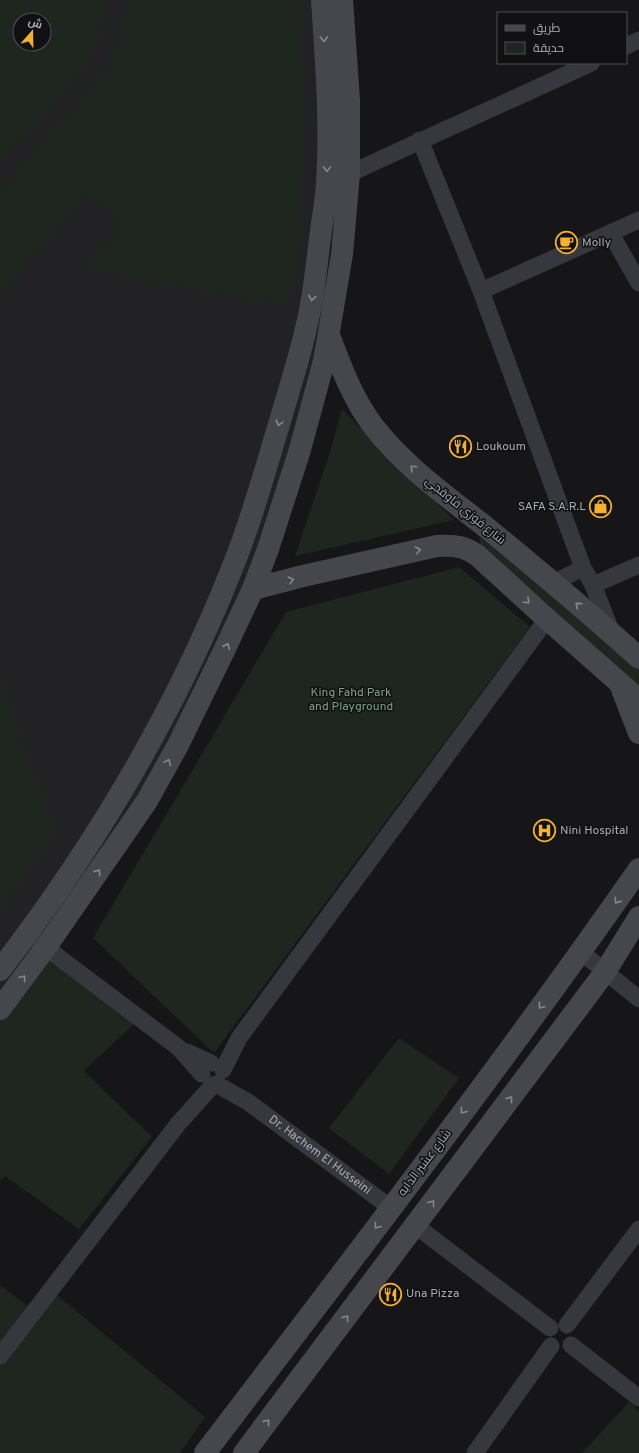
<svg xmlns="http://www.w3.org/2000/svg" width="639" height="1453" font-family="Overpass,Cairo,sans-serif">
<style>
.built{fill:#222225;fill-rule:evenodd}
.green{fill:#1e261f;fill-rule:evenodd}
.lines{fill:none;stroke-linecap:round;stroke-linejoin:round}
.street{stroke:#37383d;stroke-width:17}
.secondary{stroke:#45474d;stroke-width:22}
.oneway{stroke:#858993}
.labels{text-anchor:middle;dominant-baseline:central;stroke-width:3;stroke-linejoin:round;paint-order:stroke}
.poi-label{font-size:12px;fill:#a8adb8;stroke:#111113;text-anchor:start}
.street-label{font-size:12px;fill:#a8adb8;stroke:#111113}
.park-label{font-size:12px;fill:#7fa381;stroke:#111113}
</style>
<rect width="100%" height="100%" fill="#161618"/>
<path class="built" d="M0,0H325L322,279L313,371L299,453L206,697L0,997ZM20,20H44V44H20Z"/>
<path class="green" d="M0,0H107L104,26L85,70L0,166ZM20,20H44V44H20Z
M128,0H299L306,115L298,258L289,307L83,269L123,224L90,194L0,296V190L103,73L121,38Z
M342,409L403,471L454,520L295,556L330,452Z
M480,509L639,647V703L505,593L480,574Z
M459,567L530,627L214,1053L93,938L286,612Z
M0,675L57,835L0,913Z
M45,945L136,1022L84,1071L152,1137L79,1229L5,1176L0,1181V997Z
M399,1038L459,1078L389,1174L329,1128Z
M0,1285L41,1316L57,1295L205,1417L180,1453H0Z
M629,1402L639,1411V1453H582Z"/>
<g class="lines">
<g class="street">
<path d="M626,46L639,40"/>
<path d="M420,140L481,291L583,568L593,585L612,633"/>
<path d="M349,174C429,136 510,101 591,63"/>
<path d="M611,234L639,283"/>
<path d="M481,291L639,220"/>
<path d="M553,583L583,568"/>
<path d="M593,585L639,565"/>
<path d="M36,940L179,1048L202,1074"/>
<path d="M581,952L639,999"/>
<path d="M187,1052L211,1063"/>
<path d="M223,1070L239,1038L547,619"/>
<path id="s1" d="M216,1084L248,1102L391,1208"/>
<path d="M416,1226L550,1328"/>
<path d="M567,1325L639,1229"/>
<path d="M571,1345L639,1398"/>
<path d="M0,1356L178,1124L213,1085"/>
<path d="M475,1453L551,1346"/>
</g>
<path class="secondary" d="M329,335C341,367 353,400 374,427C405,467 448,497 487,528C538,570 590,613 639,658
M253,589L303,576L437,546C453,545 465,546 478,556L547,619L639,700
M620,684L639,733
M0,970C94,848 174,714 231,571C251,522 265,471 280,421C292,380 305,340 312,299C316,276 318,253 321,231C323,215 326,200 327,184C331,123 326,61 322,0
M0,1009L46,947L147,801L178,745L223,653L253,589L268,549L299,453L324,361L342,254L349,174V100L342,0
M205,1453C352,1260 500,1068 639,869
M244,1453L605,972L639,917"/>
</g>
<defs><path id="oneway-chevron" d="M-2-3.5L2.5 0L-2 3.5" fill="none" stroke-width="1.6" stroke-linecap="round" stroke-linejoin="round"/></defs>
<g class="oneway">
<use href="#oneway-chevron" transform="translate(324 39) rotate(87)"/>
<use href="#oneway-chevron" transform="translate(327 169) rotate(91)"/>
<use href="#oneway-chevron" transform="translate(312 298) rotate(100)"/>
<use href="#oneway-chevron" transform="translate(279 423) rotate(106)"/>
<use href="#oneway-chevron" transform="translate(413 468) rotate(-137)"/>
<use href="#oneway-chevron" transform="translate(418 550) rotate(-13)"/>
<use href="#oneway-chevron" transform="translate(291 580) rotate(-14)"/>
<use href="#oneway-chevron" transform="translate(527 601) rotate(43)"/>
<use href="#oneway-chevron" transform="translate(578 605) rotate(-139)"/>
<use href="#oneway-chevron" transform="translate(227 646) rotate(-65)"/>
<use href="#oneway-chevron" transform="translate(168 762) rotate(-62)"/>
<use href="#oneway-chevron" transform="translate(98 872) rotate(-55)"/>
<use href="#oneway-chevron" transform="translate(617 901) rotate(125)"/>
<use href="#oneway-chevron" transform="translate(23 978) rotate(-53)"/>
<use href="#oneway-chevron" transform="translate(541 1006) rotate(127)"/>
<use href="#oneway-chevron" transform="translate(510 1099) rotate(-53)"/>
<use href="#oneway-chevron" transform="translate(463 1111) rotate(127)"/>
<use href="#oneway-chevron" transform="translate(432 1203) rotate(-53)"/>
<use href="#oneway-chevron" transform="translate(377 1226) rotate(127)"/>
<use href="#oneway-chevron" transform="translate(346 1318) rotate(-53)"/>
<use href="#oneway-chevron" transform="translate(267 1422) rotate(-53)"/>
</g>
<defs>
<symbol id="cafe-ring" viewBox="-11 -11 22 22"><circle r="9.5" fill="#111113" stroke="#f2b134" stroke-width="1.5"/><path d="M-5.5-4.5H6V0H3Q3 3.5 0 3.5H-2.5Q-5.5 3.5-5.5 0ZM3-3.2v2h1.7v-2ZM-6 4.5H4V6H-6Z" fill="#f2b134"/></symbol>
<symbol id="restaurant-ring" viewBox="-11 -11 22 22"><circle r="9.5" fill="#111113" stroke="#f2b134" stroke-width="1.5"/><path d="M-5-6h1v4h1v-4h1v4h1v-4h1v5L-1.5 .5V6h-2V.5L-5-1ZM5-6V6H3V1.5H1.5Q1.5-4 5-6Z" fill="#f2b134"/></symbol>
<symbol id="shop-ring" viewBox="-11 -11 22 22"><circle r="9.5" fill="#111113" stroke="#f2b134" stroke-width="1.5"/><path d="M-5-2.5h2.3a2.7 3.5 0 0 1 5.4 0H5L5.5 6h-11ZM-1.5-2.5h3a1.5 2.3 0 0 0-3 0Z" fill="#f2b134"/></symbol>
<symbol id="hospital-ring" viewBox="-11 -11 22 22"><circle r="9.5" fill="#111113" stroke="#f2b134" stroke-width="1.5"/><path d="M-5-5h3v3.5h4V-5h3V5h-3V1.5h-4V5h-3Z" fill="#f2b134"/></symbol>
</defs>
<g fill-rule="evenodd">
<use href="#cafe-ring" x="554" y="230" width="25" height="25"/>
<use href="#restaurant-ring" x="448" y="434" width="25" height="25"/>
<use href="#shop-ring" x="588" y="494" width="25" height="25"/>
<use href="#hospital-ring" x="532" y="818" width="25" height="25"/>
<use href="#restaurant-ring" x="378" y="1282" width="25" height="25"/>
</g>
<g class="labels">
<g class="poi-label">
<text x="582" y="243">Molly</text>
<text x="476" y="447">Loukoum</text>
<text x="586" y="507" text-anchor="end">SAFA S.A.R.L</text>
<text x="560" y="831">Nini Hospital</text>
<text x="406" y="1294">Una Pizza</text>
</g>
<g class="street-label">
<text transform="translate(465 511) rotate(39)">شارع فوزي قاوقجي</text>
<text stroke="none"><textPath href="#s1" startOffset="126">Dr. Hachem El Husseini</textPath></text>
<text transform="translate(425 1163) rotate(-53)">شارع عشير الدايه</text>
</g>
<g class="park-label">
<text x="351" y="693">King Fahd Park<tspan x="351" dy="14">and Playground</tspan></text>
</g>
</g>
<rect x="497" y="12" width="130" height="52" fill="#111113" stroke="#4d4f55"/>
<rect x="505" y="25" width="20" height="6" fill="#45474d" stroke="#4d4f55"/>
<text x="533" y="32" font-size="12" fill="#a8adb8">طريق</text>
<rect x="505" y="42" width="20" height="12" fill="#1e261f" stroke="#4d4f55"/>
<text x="533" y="52" font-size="12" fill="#a8adb8">حديقة</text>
<g transform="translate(32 32) rotate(20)"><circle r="19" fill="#111113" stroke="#4d4f55"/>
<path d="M0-3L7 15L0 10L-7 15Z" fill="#f2b134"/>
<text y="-6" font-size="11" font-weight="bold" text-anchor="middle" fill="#a8adb8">ش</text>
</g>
</svg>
